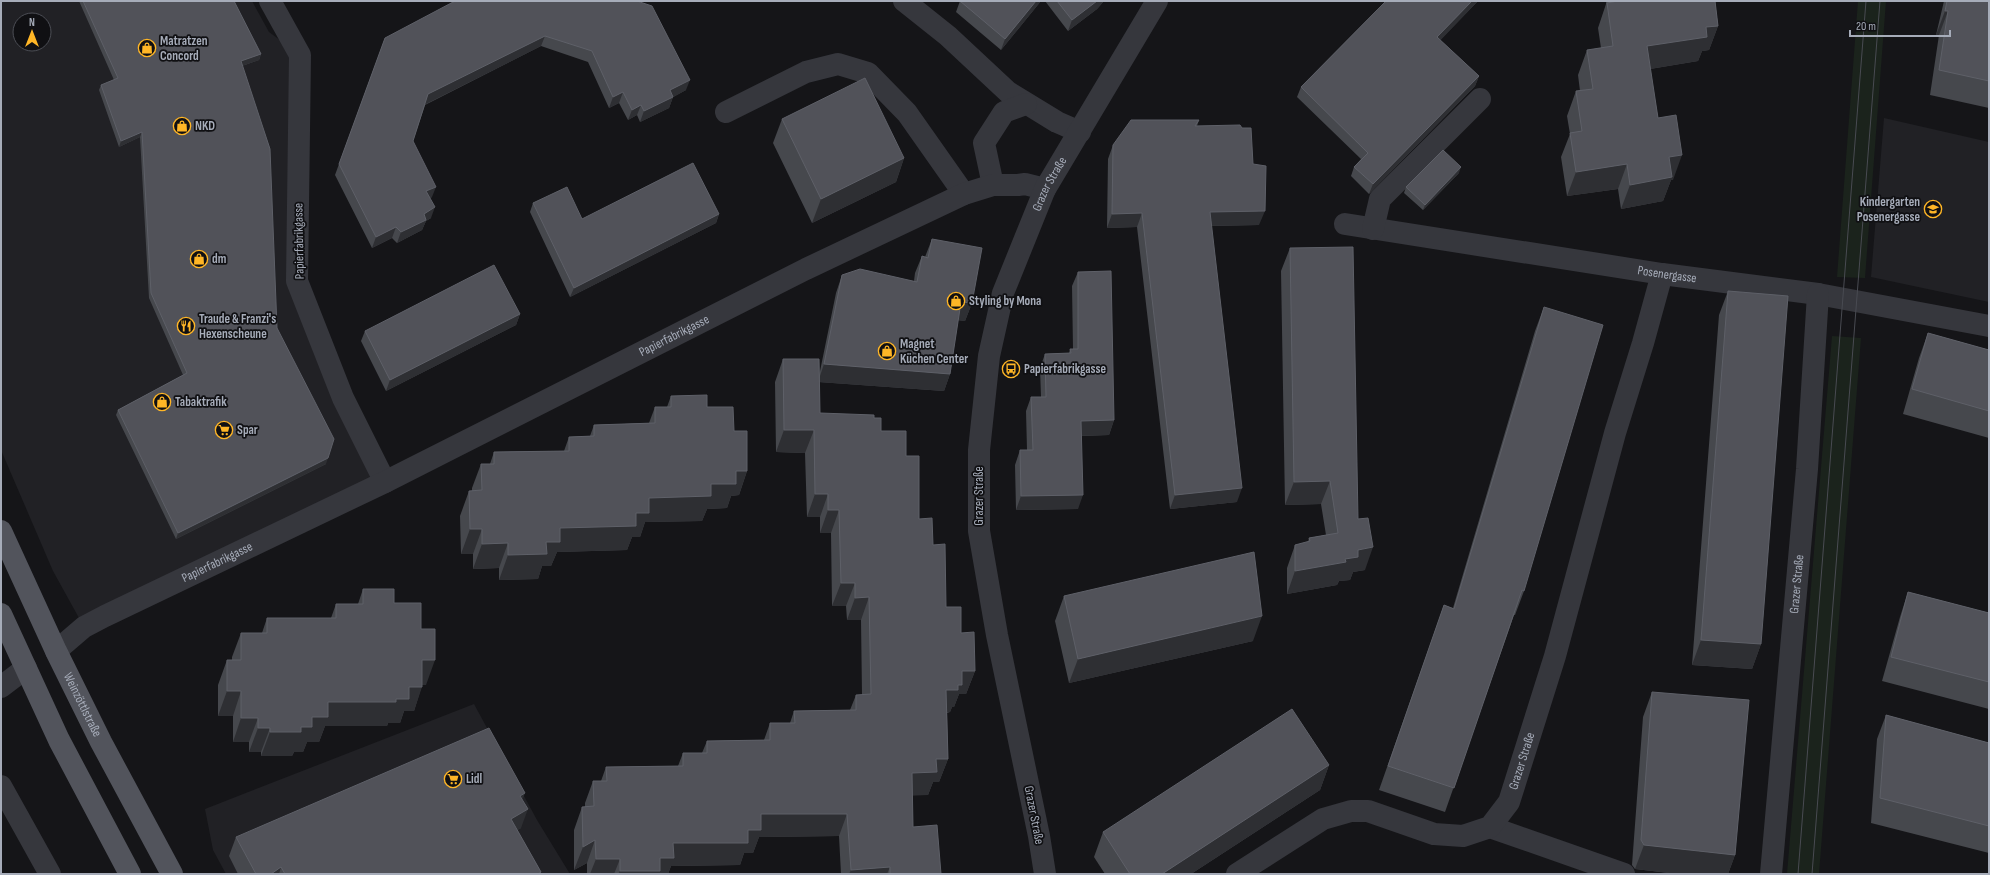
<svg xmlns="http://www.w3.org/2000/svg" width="1990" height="875" font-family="'Sofia Sans Condensed',sans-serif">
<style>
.built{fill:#212125;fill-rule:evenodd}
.green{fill:#1b231c}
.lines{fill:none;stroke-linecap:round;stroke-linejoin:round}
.minor{stroke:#36373d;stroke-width:22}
.major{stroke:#52545c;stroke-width:22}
.tram{stroke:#494b52;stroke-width:1}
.wall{fill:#46484d}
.shaded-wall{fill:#2e2f33}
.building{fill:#515259;stroke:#5e6068}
.labels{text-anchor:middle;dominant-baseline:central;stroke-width:3.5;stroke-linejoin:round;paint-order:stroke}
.poi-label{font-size:13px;font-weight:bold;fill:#a6acb9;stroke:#101013;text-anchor:start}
.street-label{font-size:13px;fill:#a6acb9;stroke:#101013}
</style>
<rect width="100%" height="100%" fill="#151518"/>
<path class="built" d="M1,1H252L269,32L300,55L297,281L385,482L84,627L53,571L1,450ZM20,20H44V44H20Z
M1884,118L1989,142V302L1871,277Z
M474,704L537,820L570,874H226L213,850L205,809Z"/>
<path class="green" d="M1858,1H1886L1865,278L1837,277Z
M1832,336L1861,338L1819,874H1787Z"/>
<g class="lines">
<g class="minor">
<path d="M270,1L300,55L297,281L343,398L385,482"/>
<path d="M904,1L948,36L1008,92L1057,122L1080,132"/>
<path d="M726,112L806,72L838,64L868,73L907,113L964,194"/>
<path d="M993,185L984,143L1004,112L1026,104"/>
<path id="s1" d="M1345,224L1662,274L1818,294L1989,326"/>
<path d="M1373,229L1380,199L1480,99"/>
<path id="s2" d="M56,651L84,627L105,616L385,482L806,269L964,194L993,185H1018L1025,184L1045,189"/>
<path d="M1,687L26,668"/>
<path d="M1,786L50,874"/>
<path d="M1490,827L1624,874"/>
<path id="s3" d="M1045,874L1039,836L997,635L979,531V450L989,356L1003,293L1045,189L1157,1"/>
<path id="s4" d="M1237,874L1323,819L1351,811H1368L1434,834L1463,836L1490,827L1509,802L1555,656L1615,433L1643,343L1662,274"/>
<path id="s5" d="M1771,874L1807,469L1818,294"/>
</g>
<g class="major">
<path id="s6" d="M1,531L56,651L101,742L172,874"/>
<path d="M1,614L59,740L130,874"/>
</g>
<path class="tram" d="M1798,874L1866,1
M1812,874L1880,1"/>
</g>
<path class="wall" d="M79,1H234L261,54L259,60L242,66L277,328L326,464L176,539L116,415L118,410L183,375L149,298L140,137L119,147L99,90L101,85L114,80Z
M637,1L686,90L673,97L669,108L640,122L637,115L628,120L619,103L609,108L588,62L541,46L425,105L413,141L432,197L430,198L431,218L426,221L422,230L397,243L392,238L372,248L335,175L385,38Z
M960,1H1041L1001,50L956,12Z
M1045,1H1104L1097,9L1068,31Z
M1386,1H1478L1440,40L1479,76L1475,86L1369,194L1351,176L1354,167L1361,159L1297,97L1301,87Z
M1606,1H1715L1718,26L1709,50L1702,51L1698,61L1650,69L1658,118L1673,180H1671L1663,201L1621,209L1618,189L1567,196L1561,157L1570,134L1567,116L1576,91H1580L1578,75L1587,50L1601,48L1598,28L1606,4Z
M1944,1H1989V108L1930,95L1939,35H1936Z
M782,119L904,158L896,182L812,223L773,143Z
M1199,120L1197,126L1253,164L1259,225L1211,226L1237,502L1170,509L1137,227L1107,228L1108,159L1113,145Z
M1459,173L1423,210L1404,193L1406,187Z
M533,203L582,219L719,214L716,223L570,297L530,212Z
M932,239L972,303L965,321L958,320L950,374L944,391L819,382L820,413L874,418L881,431L906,456L919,519L933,545L946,607L961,633L975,671L966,694H959L954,707H952L950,712L947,713L948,759L939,782H933L928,795H912L913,827L941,874H841L839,836L759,837L753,853H744L740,865L671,866L668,874H587V863L574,870V830L582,807H585V803L593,781H601L606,767L678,766L683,753H702L707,741L764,740L770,723H790L794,711L850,710L856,695H862L861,620H847L846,606H832L831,533H820V517H807L805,453L776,452L775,382L783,359L819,376L836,293L842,275L914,281L915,273L922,256L925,257Z
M1290,248L1358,519L1365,570L1353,572L1350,580L1339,581L1337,585L1287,594V568L1295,545L1308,542L1309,538L1326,535L1321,504L1285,505L1281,271Z
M1078,272L1114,420L1109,435L1082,436L1078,509L1016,510L1015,465L1020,450H1027L1026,411L1031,397H1041L1040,368L1045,354L1069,353L1070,349H1073L1072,286Z
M1728,291L1761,644L1752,669L1692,665L1719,315Z
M1544,307L1524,591L1515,615H1514L1445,812L1379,790L1444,605L1453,608L1535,331Z
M520,314L516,325L386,391L361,341L365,331Z
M1928,333L1989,350V438L1903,414L1919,358Z
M671,396L707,407L734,431L747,471L739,495L731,496L727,508L707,509L702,521L645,522L640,537H632L627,550L557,552L551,566H542L538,579L499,580V568L473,569V554H461L460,516L469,491H472V488L481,464H490L494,452L564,451L569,437L590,436L594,425L649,423L655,407H667Z
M363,589L394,603L421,629L426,685H422L414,711H404L400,723H388L387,726H325L319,742H307L303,752H294L292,756H261V752H249V742H233V716H218V685L227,660H232V657L241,633H262L267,618H331L336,604H358Z
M1908,592L1989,613V709L1882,681L1900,617Z
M1064,596L1253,641L1069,683L1055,621Z
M1652,692L1735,855L1728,874H1678L1635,869L1632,865L1643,717Z
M1886,715L1989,743V853L1871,823L1877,739Z
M1329,765L1320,790L1191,874H1105L1094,857L1103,832Z
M522,800L521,828L517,830L541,872L540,874H238L229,856L236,837Z"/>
<path class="shaded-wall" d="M1036,1H1041L1001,50L1005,39Z
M1097,1H1104L1097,9L1068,31L1072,20Z
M1472,1H1478L1434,47L1437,37Z
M1945,11H1948L1939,35H1936Z
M1718,26L1709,50L1702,51L1698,61L1638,71L1647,46L1706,27Z
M545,36L541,46L424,105L428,94Z
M261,54L259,60L239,67L241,61Z
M1479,76L1475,86L1369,194L1373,184Z
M690,80L686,90L670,99L673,97L669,108L640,122L644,111L670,90Z
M623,92L619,103L609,108L613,97Z
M641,105L637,115L628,120L632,110Z
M142,132L140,137L119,147L121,141Z
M1682,155L1673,180H1671L1663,201L1621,209L1630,185L1669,157Z
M904,158L896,182L812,223L821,199Z
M1627,164L1618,189L1567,196L1576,172Z
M1461,167L1459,173L1423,210L1425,205Z
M436,187L432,197L422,202L426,191Z
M435,207L431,218L426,221L422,230L397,243L401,232L424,214Z
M1265,211L1259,225L1204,226L1210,212Z
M1142,213L1137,227L1107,228L1112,214Z
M719,214L716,223L570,297L574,288Z
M396,227L392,238L372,248L376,237Z
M961,302L972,303L965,321L955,320Z
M520,314L516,325L386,391L390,380Z
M824,364L950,374L944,391L818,382Z
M1114,420L1109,435L1076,436L1081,421Z
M784,430H814L805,453L776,452Z
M328,458L326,464L176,539L178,533Z
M736,471H747L739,495L731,496L727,508L707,509L702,521L645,522L640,537H632L627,550L557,552L551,566H542L538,579L499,580L508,555L546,542L560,528L636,513L649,498L711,484Z
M1330,481L1321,504L1285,505L1294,482Z
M1242,488L1237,502L1170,509L1175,495Z
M815,494H828L820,517H807Z
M1083,495L1078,509L1016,510L1021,496Z
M828,510H839L831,533H820Z
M470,529H482L473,554H461Z
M508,543L499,568L473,569L482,544Z
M1373,547L1365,570L1353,572L1350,580L1339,581L1337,585L1287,594L1295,571L1358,550Z
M841,583H855L846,606H832Z
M869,597L861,620H847L855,598Z
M1262,616L1253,641L1069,683L1078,659Z
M1701,640L1761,644L1752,669L1692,665Z
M422,660H435L426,685H414Z
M962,671H975L966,694H959L954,707H952L950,712L938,713L946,690Z
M409,687H422L414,711H404L400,723H388L387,726H325L319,742H307L303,752H294L292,756H261L270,732L301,727L328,702L396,699Z
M227,691H241L233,716H218Z
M241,718H258L249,742H233Z
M258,728H270L261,752H249Z
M936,759H948L939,782H933L928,795L904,796L912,773Z
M1329,765L1320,790L1191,874H1162Z
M525,793L518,812L520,796Z
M528,809L521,828L504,838L511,819Z
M761,814H847L839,836L759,837L753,853H744L740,865L671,866L668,874H618L620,871L660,858L673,843Z
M595,840L587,863L574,870L583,847Z
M1644,845L1735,855L1728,874H1678L1635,869Z
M596,859H620L614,874H590Z
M281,867L279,874H271Z
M890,867L887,874H849L851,870Z"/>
<path class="building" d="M83,1H234L261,54L241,61L270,149L277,328L334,439L328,458L178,533L118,410L187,373L151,293L142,132L121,141L101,85L118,78Z
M455,1H637L652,6L690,80L670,90L673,97L644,111L641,105L632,110L623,92L613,97L592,51L545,36L428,94L413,141L436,187L426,191L435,207L424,214L426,220L401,232L396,227L376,237L339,164L385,38Z
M960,1H1036L1005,39Z
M1057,1H1097L1072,20Z
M1386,1H1472L1437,37L1479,76L1373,184L1354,167L1368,153L1301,87Z
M1618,1H1715L1718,26L1706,27L1707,37L1647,46L1658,118L1676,115L1682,155L1669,157L1672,177L1630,185L1627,164L1576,172L1570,133L1582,131L1576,91L1593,89L1587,50L1613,46L1607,3Z
M1947,1H1989V81L1939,70L1948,11H1945Z
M865,78L904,158L821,199L782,119Z
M1131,120H1199L1195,126L1240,125L1242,128H1251L1253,164L1266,166L1265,211L1210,212L1242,488L1175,495L1142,213L1112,214L1113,145Z
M1443,150L1461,167L1425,205L1406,187Z
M693,163L719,214L574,288L533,203L567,187L582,219Z
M932,239L982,248L972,303L961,302L950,374L824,364L842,275L860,269L917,282L922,256L928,258Z
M1353,247L1358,519L1368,518L1373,547L1358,550V557L1345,559L1346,562L1295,571V545L1310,541L1309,538L1338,533L1330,481L1294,482L1290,248Z
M494,265L520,314L390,380L365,331Z
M1111,271L1114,420L1081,421L1083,495L1021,496L1020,450H1033L1031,397H1046L1045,354L1071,353L1070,349H1078V272Z
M1728,291L1788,296L1761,644L1701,640Z
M1544,307L1603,325L1524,591L1522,590L1454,788L1388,766L1444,605L1454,609Z
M1928,333L1989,350V411L1912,389Z
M783,359H819L820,413L874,415V418H881V431H906V456H919V519L932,518L933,545L945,544L946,607H961V633L974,632L975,671H962V685H958V690H946L948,759H936L937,772L912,773L913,827L937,825L941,874H890V867L851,870L847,814H761V830H748V843H673L674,858H660V871H620V859H596L595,840L583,847L582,807L594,806L593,781H607L606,767L683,766V753H707V741L770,740V723H795L794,711L856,710V695L871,694L869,597L855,598V583H841L839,510H828V494H815L814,430H784Z
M707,395V407H733L734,431H747V471H736V484H711V496L649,498V513H636V526L560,528V542H546L547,554L508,555V543L482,544V529H470L469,491L482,490L481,464H494V452L569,451V437L594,436V425L655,423V407H671V396Z
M1254,552L1262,616L1078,659L1064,596Z
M363,589H394V603H421V629H435V660H422V687H409V699H396V702H328V717H312V727H301V732H270V728H258V718H241V691H227V660H241V633H267V618H336V604H363Z
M1908,592L1989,613V682L1891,657Z
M1652,692L1749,700L1735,855L1644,845L1641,840Z
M1292,709L1329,765L1162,874H1130L1103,832Z
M1886,715L1989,743V826L1880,798Z
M489,728L525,793L520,796L528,809L511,819L541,872L538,874H285L281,867L271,874H256L236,837Z"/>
<defs>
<symbol id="shop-ring" viewBox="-11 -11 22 22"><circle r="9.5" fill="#101013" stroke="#ffb626" stroke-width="1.5"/><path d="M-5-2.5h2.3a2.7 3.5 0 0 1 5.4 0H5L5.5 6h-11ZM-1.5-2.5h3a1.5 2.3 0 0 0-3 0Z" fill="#ffb626"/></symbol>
<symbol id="school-ring" viewBox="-11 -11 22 22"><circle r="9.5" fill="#101013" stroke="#ffb626" stroke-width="1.5"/><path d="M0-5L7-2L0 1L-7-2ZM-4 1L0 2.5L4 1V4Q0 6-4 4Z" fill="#ffb626"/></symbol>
<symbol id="restaurant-ring" viewBox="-11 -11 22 22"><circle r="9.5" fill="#101013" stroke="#ffb626" stroke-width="1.5"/><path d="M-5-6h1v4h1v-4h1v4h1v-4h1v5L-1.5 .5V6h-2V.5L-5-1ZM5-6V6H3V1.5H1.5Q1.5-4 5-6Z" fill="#ffb626"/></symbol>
<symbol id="bus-ring" viewBox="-11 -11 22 22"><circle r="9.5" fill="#101013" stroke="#ffb626" stroke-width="1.5"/><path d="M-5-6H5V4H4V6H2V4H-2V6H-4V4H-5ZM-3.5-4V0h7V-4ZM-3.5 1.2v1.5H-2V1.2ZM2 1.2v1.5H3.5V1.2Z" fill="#ffb626"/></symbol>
<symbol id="supermarket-ring" viewBox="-11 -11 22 22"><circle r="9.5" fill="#101013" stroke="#ffb626" stroke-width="1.5"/><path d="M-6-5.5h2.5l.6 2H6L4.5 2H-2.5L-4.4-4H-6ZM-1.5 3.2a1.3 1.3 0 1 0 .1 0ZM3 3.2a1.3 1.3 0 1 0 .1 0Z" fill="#ffb626"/></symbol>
</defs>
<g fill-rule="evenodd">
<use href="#shop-ring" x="137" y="38" width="20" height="20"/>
<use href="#shop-ring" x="172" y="116" width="20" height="20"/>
<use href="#school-ring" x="1923" y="199" width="20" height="20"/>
<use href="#shop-ring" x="189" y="249" width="20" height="20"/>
<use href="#shop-ring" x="946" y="291" width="20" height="20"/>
<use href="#restaurant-ring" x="176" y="316" width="20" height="20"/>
<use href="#shop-ring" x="877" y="341" width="20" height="20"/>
<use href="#bus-ring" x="1001" y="359" width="20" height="20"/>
<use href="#shop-ring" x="152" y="392" width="20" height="20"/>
<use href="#supermarket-ring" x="214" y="420" width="20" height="20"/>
<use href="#supermarket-ring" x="443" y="769" width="20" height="20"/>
</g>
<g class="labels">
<g class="poi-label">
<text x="160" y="41">Matratzen<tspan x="160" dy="15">Concord</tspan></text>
<text x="195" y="126">NKD</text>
<text x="1920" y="202" text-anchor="end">Kindergarten<tspan x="1920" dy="15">Posenergasse</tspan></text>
<text x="212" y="259">dm</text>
<text x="969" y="301">Styling by Mona</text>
<text x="199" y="319">Traude &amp; Franzi's<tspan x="199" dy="15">Hexenscheune</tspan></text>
<text x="900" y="344">Magnet<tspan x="900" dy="15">Küchen Center</tspan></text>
<text x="1024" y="369">Papierfabrikgasse</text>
<text x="175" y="402">Tabaktrafik</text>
<text x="237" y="430">Spar</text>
<text x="466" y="779">Lidl</text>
</g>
<g class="street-label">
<text stroke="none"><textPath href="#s3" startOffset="708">Grazer Straße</textPath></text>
<text transform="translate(299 241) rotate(-91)">Papierfabrikgasse</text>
<text stroke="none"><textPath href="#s1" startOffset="326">Posenergasse</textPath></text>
<text stroke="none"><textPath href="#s2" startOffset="695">Papierfabrikgasse</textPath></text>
<text transform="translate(979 496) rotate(-90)">Grazer Straße</text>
<text stroke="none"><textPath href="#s2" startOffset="185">Papierfabrikgasse</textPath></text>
<text stroke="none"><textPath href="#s5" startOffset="291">Grazer Straße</textPath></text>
<text stroke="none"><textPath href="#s6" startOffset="192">Weinzöttlstraße</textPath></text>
<text stroke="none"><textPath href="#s4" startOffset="350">Grazer Straße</textPath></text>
<text transform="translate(1034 815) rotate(79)">Grazer Straße</text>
</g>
</g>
<rect width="1990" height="875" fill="none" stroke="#a6acb9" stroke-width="4"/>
<g transform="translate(32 32)"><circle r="19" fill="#101013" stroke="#4c4e55"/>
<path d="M0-3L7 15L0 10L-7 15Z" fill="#ffb626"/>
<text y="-6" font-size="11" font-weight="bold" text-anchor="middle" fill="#a6acb9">N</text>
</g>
<path d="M1850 30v6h100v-6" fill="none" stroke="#a6acb9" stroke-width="2"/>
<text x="1856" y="30" font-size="12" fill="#a6acb9" stroke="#101013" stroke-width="3" paint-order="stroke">20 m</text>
</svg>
